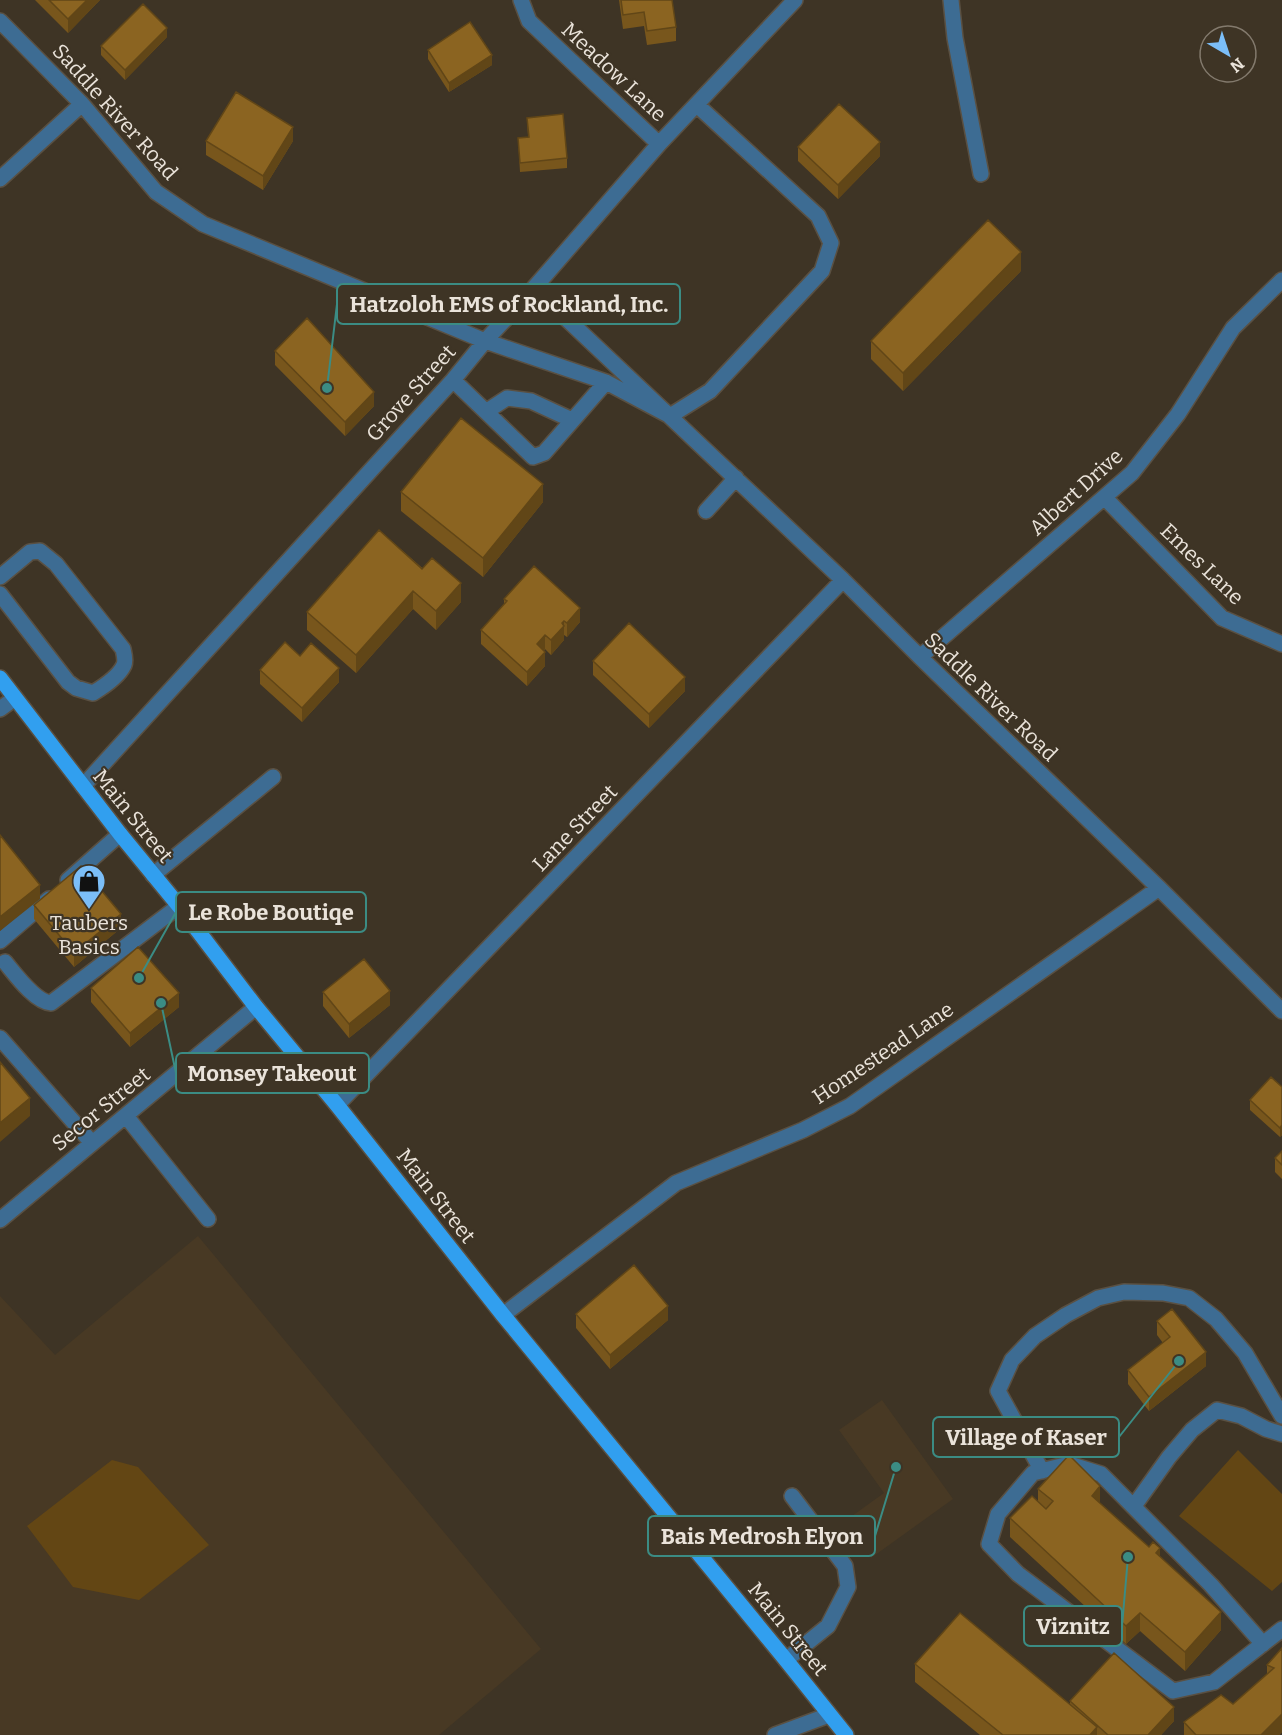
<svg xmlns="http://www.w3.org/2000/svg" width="1282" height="1735" font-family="Bitter,serif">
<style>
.built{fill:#483924}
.green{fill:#634614}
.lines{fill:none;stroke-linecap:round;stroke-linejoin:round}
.minor-casing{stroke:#5a5042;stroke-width:18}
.major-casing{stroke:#5a5042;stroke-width:18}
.minor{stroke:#3d6c93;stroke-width:15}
.major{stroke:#319fef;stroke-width:15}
.wall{fill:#78561c}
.shaded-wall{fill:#614617}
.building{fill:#8b6421;stroke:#614617;stroke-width:1.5}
.labels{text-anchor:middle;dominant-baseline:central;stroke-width:4.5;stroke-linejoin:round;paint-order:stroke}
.street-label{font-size:21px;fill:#eae3da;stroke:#3e3425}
.poi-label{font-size:21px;fill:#eae3da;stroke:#3e3425}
.leader{fill:none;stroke:#3b8c84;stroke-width:2}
.callout-dot{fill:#3b8c84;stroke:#3e3425;stroke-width:2}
.callout{fill:#3e3425;stroke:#3b8c84;stroke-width:2}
.callout-label{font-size:22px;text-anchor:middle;font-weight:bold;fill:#eae3da}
</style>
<rect width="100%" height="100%" fill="#3e3425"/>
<path class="built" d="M198,1236L541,1649L439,1735H0V1296L55,1355Z
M882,1400L953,1499L871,1558L845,1521L884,1493L839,1430Z"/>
<path class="green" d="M1238,1450L1282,1494V1582L1272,1591L1179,1516Z
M112,1460L138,1467L209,1545L139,1600L73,1587L27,1526Z"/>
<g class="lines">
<defs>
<path id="minor" d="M521,0L529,21L659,144
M951,0L955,38L981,174
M0,21L82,104L156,192L203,224L485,341L606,382L670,416L710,391L822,271L831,243L818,216L697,105
M0,179L82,104
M534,288L843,580L920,657L1159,888L1282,1011
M453,380L533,457L544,453L606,382
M487,411L507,398L531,401L572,420
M1105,498L1222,618L1282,644
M706,511L736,478
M0,577L30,552L40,551L56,564L123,649C124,654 126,660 124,665C119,676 103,687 93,693L76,688L68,682L0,594
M920,657L1132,473L1178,414L1233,328L1282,280
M0,709L15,698
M83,786L453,380L485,341L534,288L659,144L795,0
M153,875L273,777
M68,880L120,834
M0,941L49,899
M5,962C15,974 35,1002 51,1003L179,906
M0,1038L92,1143
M337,1105L843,580
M126,1116L208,1219
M0,1220L256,1007
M503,1315L676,1183L803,1130L850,1106L1159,888
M1042,1471L998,1391L1012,1360L1035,1336L1066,1315L1098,1298L1124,1292L1163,1293L1189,1298L1216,1319L1245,1353L1282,1416
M1134,1506L1169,1457L1192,1430L1217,1410L1241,1416L1266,1429L1282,1434
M1263,1644L1211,1585L1101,1474L1069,1464L1033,1473L998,1514L989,1544L1018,1574L1173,1691L1214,1682L1282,1629
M786,1660L828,1626L848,1587L845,1566L792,1496
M775,1735L829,1715"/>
<path id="major" d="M0,678L120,834L179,906L256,1007L337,1105L503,1315L786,1660L846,1735"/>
</defs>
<use href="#minor" class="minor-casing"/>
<use href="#major" class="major-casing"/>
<use href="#minor" class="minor"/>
<use href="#major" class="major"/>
</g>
<path class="wall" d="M35,0H100L68,33Z
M619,0H672L676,27V41L647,45L644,26L623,29Z
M167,37L125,80L101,55V46Z
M428,50L492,65L449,92L428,59Z
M527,118L567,158V168L520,172L518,138L528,137Z
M206,141H293L263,190L206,155Z
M798,147L880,156L838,199L798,161Z
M1021,271L903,391L871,359V341Z
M275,351L374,406L345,436L275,365Z
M401,492L543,502L483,577L401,511Z
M379,530L461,602L436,630L413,609L356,673L307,630V612Z
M504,599L580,622L567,637L564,635V640L551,655L545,649L544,651L545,666L527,686L481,644V630L504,604Z
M300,656L339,682L302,722L260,684V670Z
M593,661L685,691L649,728L593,675Z
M34,905L121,928L74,967L34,919Z
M91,988L179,1007L130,1047L91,1002Z
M323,992L390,1005L349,1038L323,1006Z
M1282,1087V1135L1280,1137L1250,1110V1100Z
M1282,1151V1179L1275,1172V1158Z
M576,1314L668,1320L610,1369L576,1328Z
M1157,1321L1206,1366L1149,1411L1128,1384V1370L1163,1343L1157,1335Z
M1038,1489L1100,1504L1160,1557L1221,1630L1185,1671L1140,1631L1126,1644L1010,1537V1518L1038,1502Z
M1282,1648V1732L1279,1735H1184V1722L1233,1704L1267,1674V1665Z
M915,1664L1070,1705V1701L1174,1721L1161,1735H980L915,1682Z"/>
<path class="shaded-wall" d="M87,0H100L68,33V19Z
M167,28V37L125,80V70Z
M492,55V65L449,92V83Z
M293,127V141L263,190V176Z
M880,142V156L838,199V185Z
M1021,252V271L903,391V373Z
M374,392V406L345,436V422Z
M543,484V502L483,577V558Z
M461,583V602L436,630V611Z
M413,591V609L356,673V655Z
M580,608V622L567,637V623Z
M564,621V640L551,655V640Z
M545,635V649L537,658V644Z
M545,652V666L527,686V672Z
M339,668V682L302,722V708Z
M685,677V691L649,728V714Z
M40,885V899L0,931V917Z
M121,914V928L74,967V953Z
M390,991V1005L349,1038V1024Z
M179,993V1007L130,1047V1033Z
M30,1098V1116L0,1142V1123Z
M1282,1125V1135L1280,1137V1128Z
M668,1306V1320L610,1369V1355Z
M1206,1352V1366L1149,1411V1397Z
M1100,1486V1505L1092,1496Z
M1160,1548V1567L1156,1553Z
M1221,1612V1630L1185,1671V1652Z
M1140,1613V1631L1126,1644V1626Z
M1174,1707V1721L1161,1735H1148Z
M1282,1714V1732L1279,1735H1261Z
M1097,1727V1735H1090Z"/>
<path class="building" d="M49,0H87L68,19Z
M621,0H672L676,27L647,31L644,12L623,15Z
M143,4L167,28L125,70L101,46Z
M470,22L492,55L449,83L428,50Z
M236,92L293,127L263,176L206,141Z
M839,104L880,142L838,185L798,147Z
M563,114L567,158L520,163L518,138L529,137L527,118Z
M988,220L1021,252L903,373L871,341Z
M307,318L374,392L345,422L275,351Z
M461,418L543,484L483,558L401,492Z
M379,530L422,569L432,558L461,583L436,611L413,591L356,655L307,612Z
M534,566L580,608L567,623L564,621L562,623L564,626L551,640L545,635L537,644L545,652L527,672L481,630L507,601L504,599Z
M629,623L685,677L649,714L593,661Z
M285,642L300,656L311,643L339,668L302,708L260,670Z
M0,835L40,885L0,917Z
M81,866L121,914L74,953L34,905Z
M138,947L179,993L130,1033L91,988Z
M364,959L390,991L349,1024L323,992Z
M0,1062L30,1098L0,1123Z
M1271,1077L1282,1087V1125L1280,1128L1250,1100Z
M1282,1151V1165L1275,1158Z
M634,1265L668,1306L610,1355L576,1314Z
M1172,1309L1206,1352L1149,1397L1128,1370L1170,1337L1157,1321Z
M1069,1455L1100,1486L1092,1496L1149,1547L1153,1542L1160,1548L1156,1553L1221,1612L1185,1652L1140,1613L1126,1626L1010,1518L1032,1496L1046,1509L1053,1501L1038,1489Z
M960,1613L1097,1727L1090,1735H1003L915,1664Z
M1282,1648V1714L1261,1735H1196L1184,1722L1221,1695L1233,1704L1274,1668L1267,1665Z
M1114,1653L1174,1707L1148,1735H1108L1070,1701Z"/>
<defs>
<symbol id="shop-pin" viewBox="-11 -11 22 30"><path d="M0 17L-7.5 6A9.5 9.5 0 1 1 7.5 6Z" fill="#7bbef8" stroke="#3e3425"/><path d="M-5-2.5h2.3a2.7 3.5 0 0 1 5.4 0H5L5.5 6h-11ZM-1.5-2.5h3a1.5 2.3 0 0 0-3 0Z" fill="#111"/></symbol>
</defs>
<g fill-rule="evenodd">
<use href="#shop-pin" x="70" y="862" width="38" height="52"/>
</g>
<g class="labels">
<g class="street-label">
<text transform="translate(614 72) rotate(43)">Meadow Lane</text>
<text transform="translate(115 112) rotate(48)">Saddle River Road</text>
<text transform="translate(411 393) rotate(-48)">Grove Street</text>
<text transform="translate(1076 492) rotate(-42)">Albert Drive</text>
<text transform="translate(1202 564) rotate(44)">Emes Lane</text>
<text transform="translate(991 697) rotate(44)">Saddle River Road</text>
<text transform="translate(133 816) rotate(51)">Main Street</text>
<text transform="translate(575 828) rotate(-46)">Lane Street</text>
<text transform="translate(883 1053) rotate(-34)">Homestead Lane</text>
<text transform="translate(101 1109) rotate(-39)">Secor Street</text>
<text transform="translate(436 1196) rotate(52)">Main Street</text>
<text transform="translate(788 1629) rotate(51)">Main Street</text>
</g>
<g class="poi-label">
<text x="89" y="923">Taubers<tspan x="89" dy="24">Basics</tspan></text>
</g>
</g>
<path class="leader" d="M327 388L337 304M139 978L176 912M161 1003L176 1073M1179 1361L1119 1437M896 1467L875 1536M1128 1557L1122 1626"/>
<g class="callout-dot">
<circle cx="327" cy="388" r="6"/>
<circle cx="139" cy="978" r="6"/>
<circle cx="161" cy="1003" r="6"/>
<circle cx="1179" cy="1361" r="6"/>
<circle cx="896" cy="1467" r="6"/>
<circle cx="1128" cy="1557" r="6"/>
</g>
<g class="callout">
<rect x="337" y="284" width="343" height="40" rx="6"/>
<rect x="176" y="892" width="190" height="40" rx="6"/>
<rect x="176" y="1053" width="193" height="40" rx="6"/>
<rect x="933" y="1417" width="186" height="40" rx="6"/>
<rect x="648" y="1516" width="227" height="40" rx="6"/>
<rect x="1024" y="1606" width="98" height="40" rx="6"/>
</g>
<g class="callout-label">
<text x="509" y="312">Hatzoloh EMS of Rockland, Inc.</text>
<text x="271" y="920">Le Robe Boutiqe</text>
<text x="272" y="1081">Monsey Takeout</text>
<text x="1026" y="1445">Village of Kaser</text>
<text x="762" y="1544">Bais Medrosh Elyon</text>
<text x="1073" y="1634">Viznitz</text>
</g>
<g transform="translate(1228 54) rotate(141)"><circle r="28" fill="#3e3425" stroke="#837a6d" stroke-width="1.5"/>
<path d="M0-4.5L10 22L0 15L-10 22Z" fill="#7bbef8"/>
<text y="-9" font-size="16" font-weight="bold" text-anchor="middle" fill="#eae3da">N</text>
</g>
</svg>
